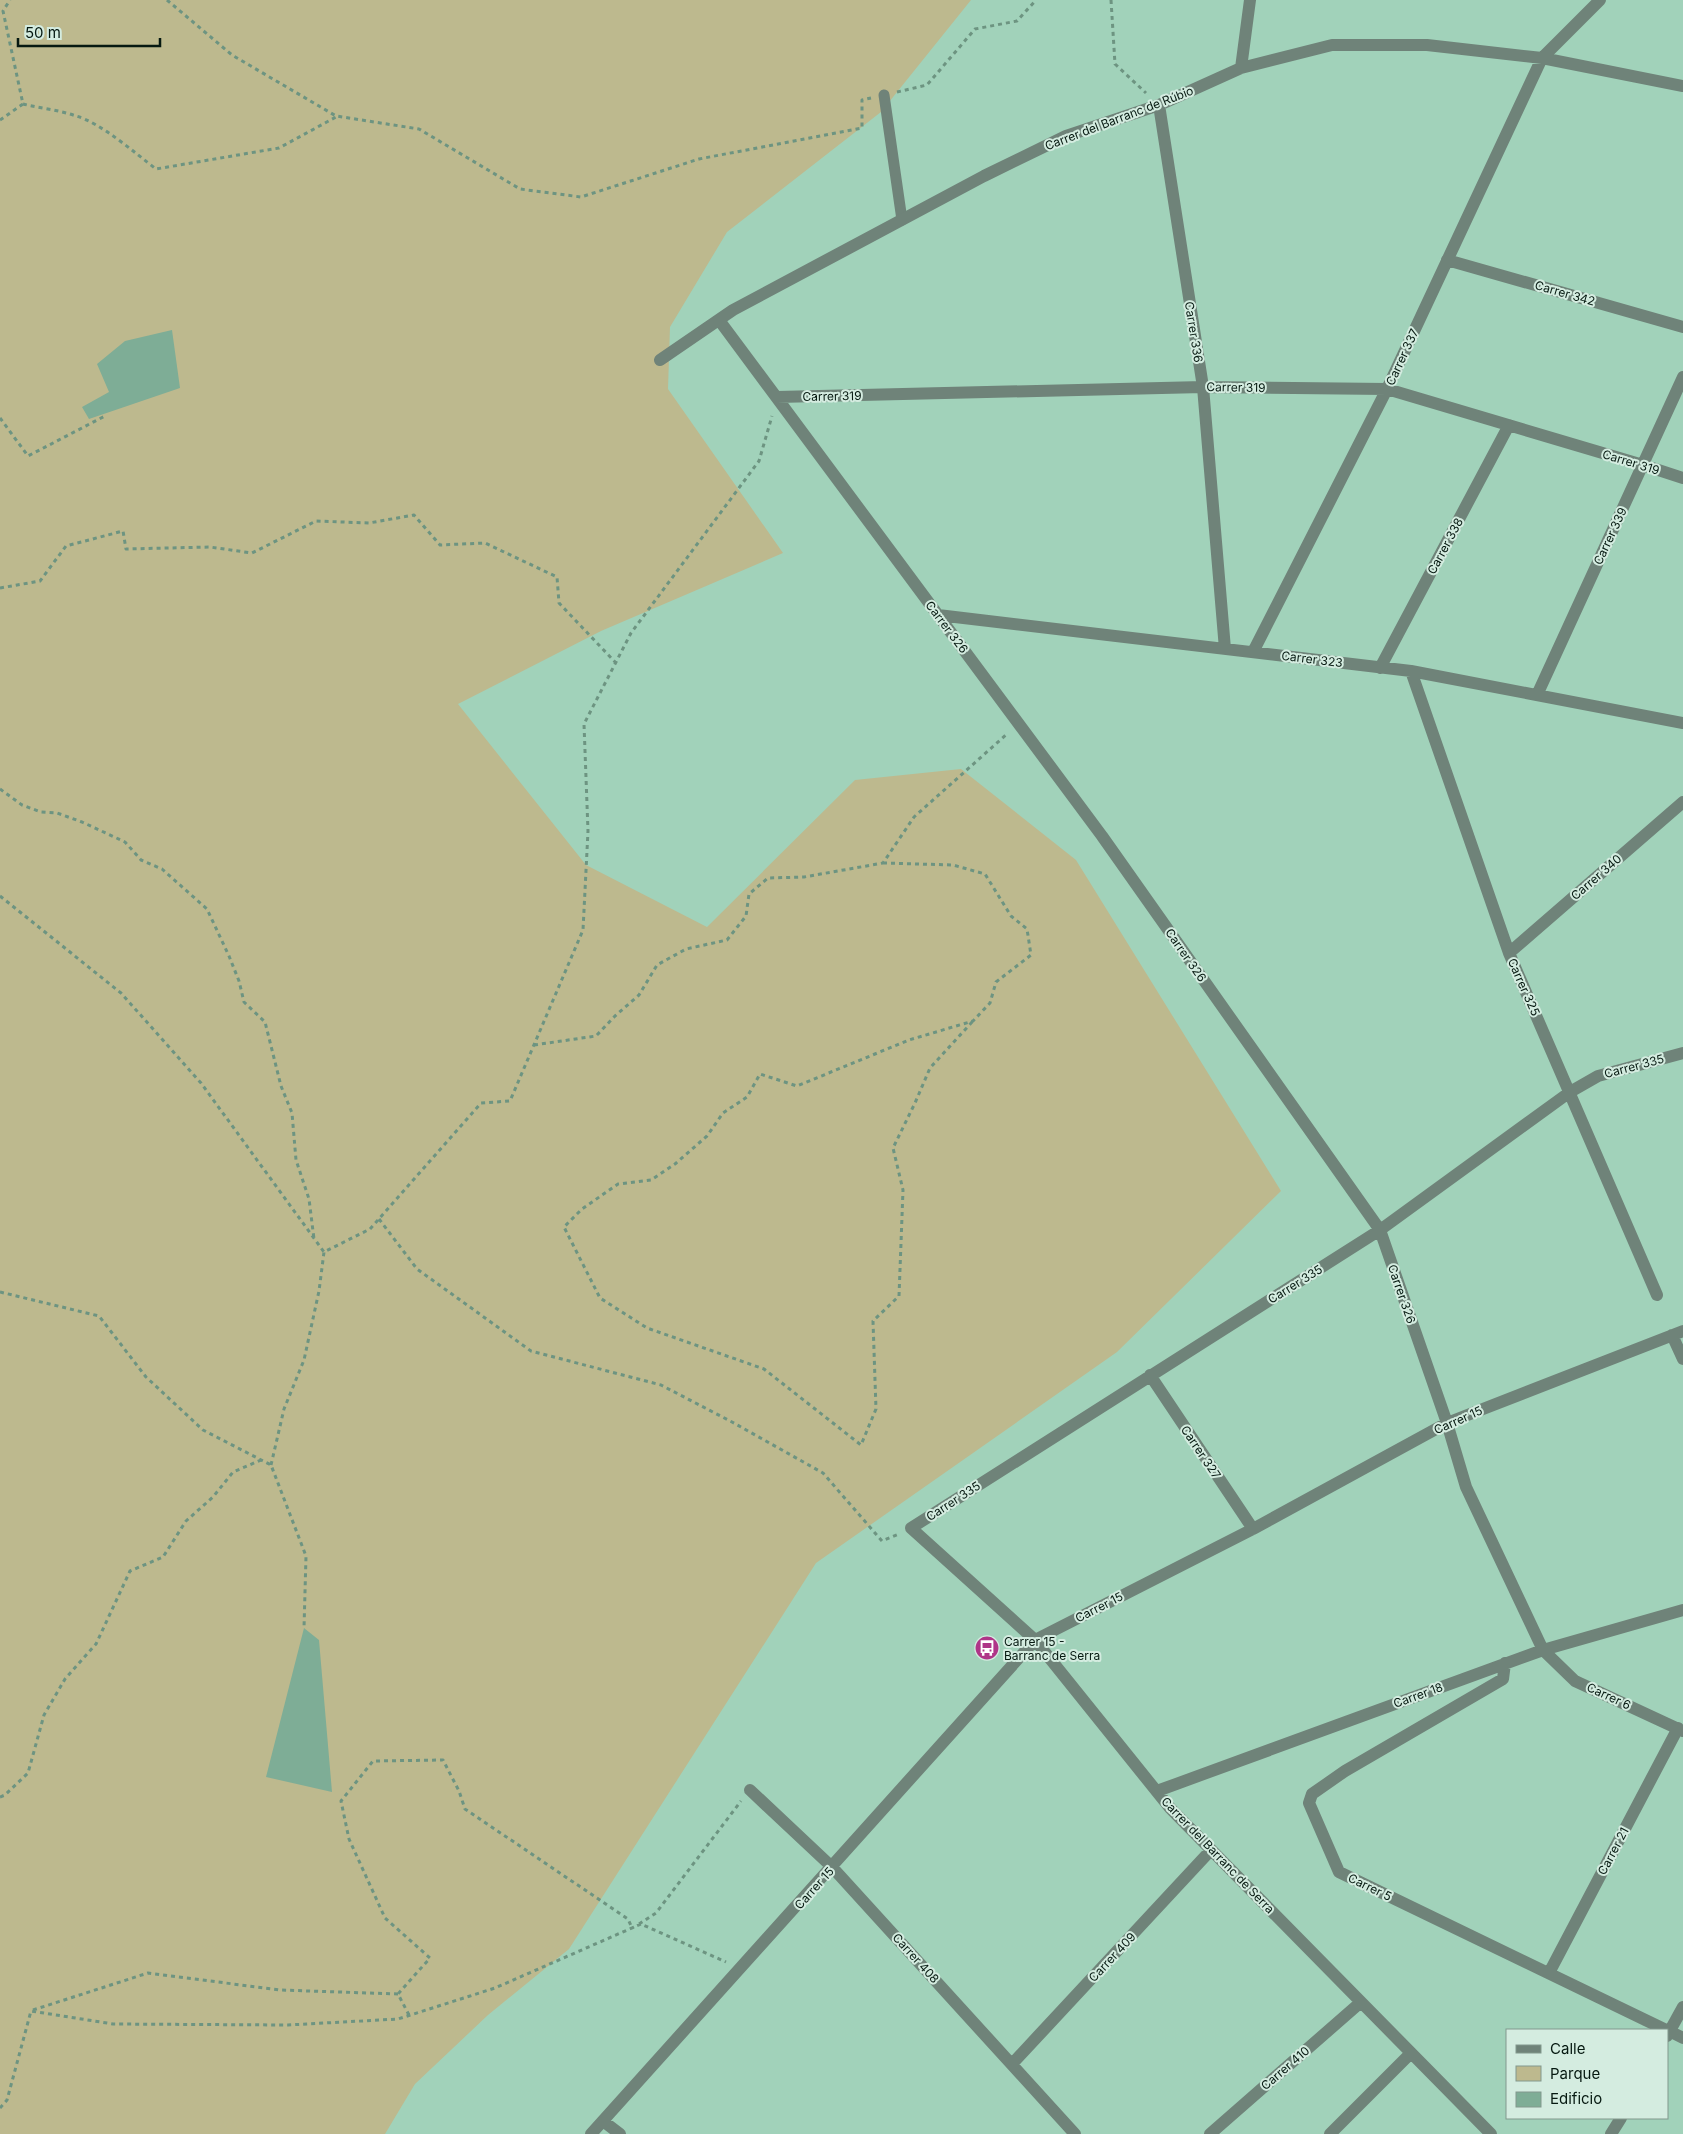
<svg xmlns="http://www.w3.org/2000/svg" width="1683" height="2134" font-family="Inter,sans-serif">
<style>
.green{fill:#bdb98e}
.building{fill:#7ead96}
.lines{fill:none;stroke-linecap:round;stroke-linejoin:round}
.path{stroke:#6d9481;stroke-width:3;stroke-dasharray:4 4;stroke-linecap:butt}
.lane{stroke:#6f8379;stroke-width:11}
.street{stroke:#6f8379;stroke-width:12}
.labels{text-anchor:middle;dominant-baseline:central;stroke-width:4;stroke-linejoin:round;paint-order:stroke}
.street-label{font-size:12px;fill:#061911;stroke:#d4ece0}
.poi-label{font-size:12px;fill:#061911;stroke:#d4ece0;text-anchor:start}
</style>
<rect width="100%" height="100%" fill="#a1d2ba"/>
<path class="green" d="M0,0H971L881,112L727,232L670,327L668,389L783,553L601,631L458,704L586,865L707,927L855,780L961,769L1076,860L1281,1191L1117,1352L816,1563L569,1949L488,2015L415,2084L385,2134H0Z"/>
<path class="building" d="M172,330L180,388L89,419L82,407L109,392L97,364L125,341Z
M304,1628L319,1640L332,1792L266,1777Z"/>
<g class="lines">
<path class="path" d="M167,0L232,55L336,116L419,129L520,189L581,197L699,159L862,128V100L871,98
M1111,0L1115,64L1146,93
M897,92L927,85L975,29L1017,21L1036,0
M23,104C40,108 59,110 76,116C101,123 135,153 156,169L279,148L336,117
M0,120L23,104L3,11L10,0
M0,418L28,456L105,416
M0,588L40,581L66,546L123,531L126,549L210,547L252,553L316,521L369,523L414,515L440,545L485,543L557,577L559,603L616,663
M0,789L22,805L41,812L57,813L82,822L125,842L141,860L162,869L207,909L229,956L239,981L244,1002L265,1022L281,1086L292,1113L296,1160L309,1199L314,1239
M883,863L953,865L985,874L1011,916L1027,929L1031,955L996,982L990,1003L973,1021L909,1040L797,1086L760,1074L747,1097L723,1113L707,1136L675,1164L651,1180L618,1184L582,1209L564,1227L600,1298L647,1328L764,1369L861,1445L876,1409L873,1321L899,1296L903,1190L893,1148L915,1103L930,1068L973,1021
M0,896L121,993L201,1083L324,1252L370,1229L481,1103L510,1101L583,930L588,831L584,724L631,633L759,461L772,416
M534,1045L596,1036L615,1016L639,995L657,965L686,949L727,940L746,916L749,894L768,878L804,877L883,863L914,817L1007,734
M379,1219L417,1269L531,1351L661,1385L732,1422L823,1473L882,1541L899,1534
M0,1292L99,1316L146,1377L203,1430L271,1465L306,1556L304,1628
M271,1465L284,1409L304,1360L319,1291L324,1252
M0,1797L5,1795L28,1773L44,1715L65,1679L96,1644L130,1571L163,1557L186,1521L213,1497L233,1472L261,1460
M639,1924L656,1913L741,1801
M33,2010L148,1973L280,1990L398,1994
M409,2015L398,1994L430,1958L385,1918L349,1839L341,1801L373,1761L443,1760L459,1791L465,1809L628,1919L632,1928L634,1927
M0,2108L7,2100L31,2011L113,2024L288,2025L398,2019L495,1988L641,1924L726,1962"/>
<path class="lane" d="M884,95L902,220"/>
<path class="street" d="M1241,68L1250,0
M1159,105L1203,387L1225,649
M1447,260L1683,327
M719,320L1102,836L1380,1230L1447,1423L1466,1487L1543,1650L1575,1681L1683,1731
M660,360L733,310L984,176L1066,136L1159,105L1241,68L1332,45H1427L1542,58L1683,86
M777,397L1203,387L1387,389L1643,465L1683,478
M938,615L1411,671L1683,723
M1253,652L1387,389L1542,58L1600,0
M1380,668L1509,425
M1411,671L1509,953L1657,1295
M1537,695L1683,377
M1509,953L1683,802
M1672,1335L1683,1359
M1150,1375L1253,1529
M1505,1663L1503,1679L1345,1771L1312,1794L1309,1803L1339,1872L1666,2030
M750,1790L832,1867L1075,2134
M1157,1791L1543,1650L1683,1610
M1549,1973L1678,1728
M1667,2030L1683,2038
M1667,2036L1683,2007
M1012,2064L1211,1850
M603,2121L620,2134
M591,2134L1035,1640L1253,1529L1447,1423L1683,1331
M1210,2134L1361,2002
M1330,2134L1410,2054
M1491,2134L1170,1808L1035,1640L911,1528L1380,1230L1570,1092L1598,1076L1683,1053
M1611,2134L1621,2118"/>
</g>
<defs>
<symbol id="bus-disc" viewBox="-11 -11 22 22"><circle r="9.5" fill="#af3588" stroke="#d4ece0"/><path d="M-5-6H5V4H4V6H2V4H-2V6H-4V4H-5ZM-3.5-4V0h7V-4ZM-3.5 1.2v1.5H-2V1.2ZM2 1.2v1.5H3.5V1.2Z" fill="#fff"/></symbol>
</defs>
<g fill-rule="evenodd">
<use href="#bus-disc" x="973" y="1634" width="28" height="28"/>
</g>
<g class="labels">
<g class="street-label">
<text transform="translate(1119 118) rotate(-21)">Carrer del Barranc de Rúbio</text>
<text transform="translate(1565 293) rotate(16)">Carrer 342</text>
<text transform="translate(1194 332) rotate(81)">Carrer 336</text>
<text transform="translate(1402 357) rotate(-65)">Carrer 337</text>
<text transform="translate(1236 387) rotate(1)">Carrer 319</text>
<text transform="translate(832 396) rotate(-1)">Carrer 319</text>
<text transform="translate(1631 462) rotate(17)">Carrer 319</text>
<text transform="translate(1610 536) rotate(-65)">Carrer 339</text>
<text transform="translate(1445 546) rotate(-62)">Carrer 338</text>
<text transform="translate(947 627) rotate(53)">Carrer 326</text>
<text transform="translate(1312 659) rotate(7)">Carrer 323</text>
<text transform="translate(1596 877) rotate(-41)">Carrer 340</text>
<text transform="translate(1186 955) rotate(55)">Carrer 326</text>
<text transform="translate(1524 987) rotate(66)">Carrer 325</text>
<text transform="translate(1634 1066) rotate(-15)">Carrer 335</text>
<text transform="translate(1295 1284) rotate(-32)">Carrer 335</text>
<text transform="translate(1402 1294) rotate(71)">Carrer 326</text>
<text transform="translate(1458 1420) rotate(-24)">Carrer 15</text>
<text transform="translate(1201 1452) rotate(56)">Carrer 327</text>
<text transform="translate(953 1501) rotate(-33)">Carrer 335</text>
<text transform="translate(1099 1607) rotate(-27)">Carrer 15</text>
<text transform="translate(1418 1695) rotate(-20)">Carrer 18</text>
<text transform="translate(1609 1696) rotate(25)">Carrer 6</text>
<text transform="translate(1613 1851) rotate(-62)">Carrer 21</text>
<text transform="translate(1218 1855) rotate(46)">Carrer del Barranc de Serra</text>
<text transform="translate(1370 1887) rotate(26)">Carrer 5</text>
<text transform="translate(814 1888) rotate(-48)">Carrer 15</text>
<text transform="translate(1112 1957) rotate(-47)">Carrer 409</text>
<text transform="translate(916 1958) rotate(48)">Carrer 408</text>
<text transform="translate(1285 2068) rotate(-41)">Carrer 410</text>
</g>
<g class="poi-label">
<text x="1004" y="1641">Carrer 15 -<tspan x="1004" dy="14">Barranc de Serra</tspan></text>
</g>
</g>
<rect x="1506" y="2029" width="162" height="90" fill="#d4ece0" stroke="#82988d"/>
<rect x="1516" y="2045" width="25" height="8" fill="#6f8379" stroke="#82988d"/>
<text x="1550" y="2054" font-size="15" fill="#061911">Calle</text>
<rect x="1516" y="2066" width="25" height="15" fill="#bdb98e" stroke="#82988d"/>
<text x="1550" y="2079" font-size="15" fill="#061911">Parque</text>
<rect x="1516" y="2092" width="25" height="15" fill="#7ead96" stroke="#82988d"/>
<text x="1550" y="2104" font-size="15" fill="#061911">Edificio</text>
<path d="M18 38v8h142v-8" fill="none" stroke="#061911" stroke-width="2.5"/>
<text x="25" y="38" font-size="15" fill="#061911" stroke="#d4ece0" stroke-width="4" paint-order="stroke">50 m</text>
</svg>
